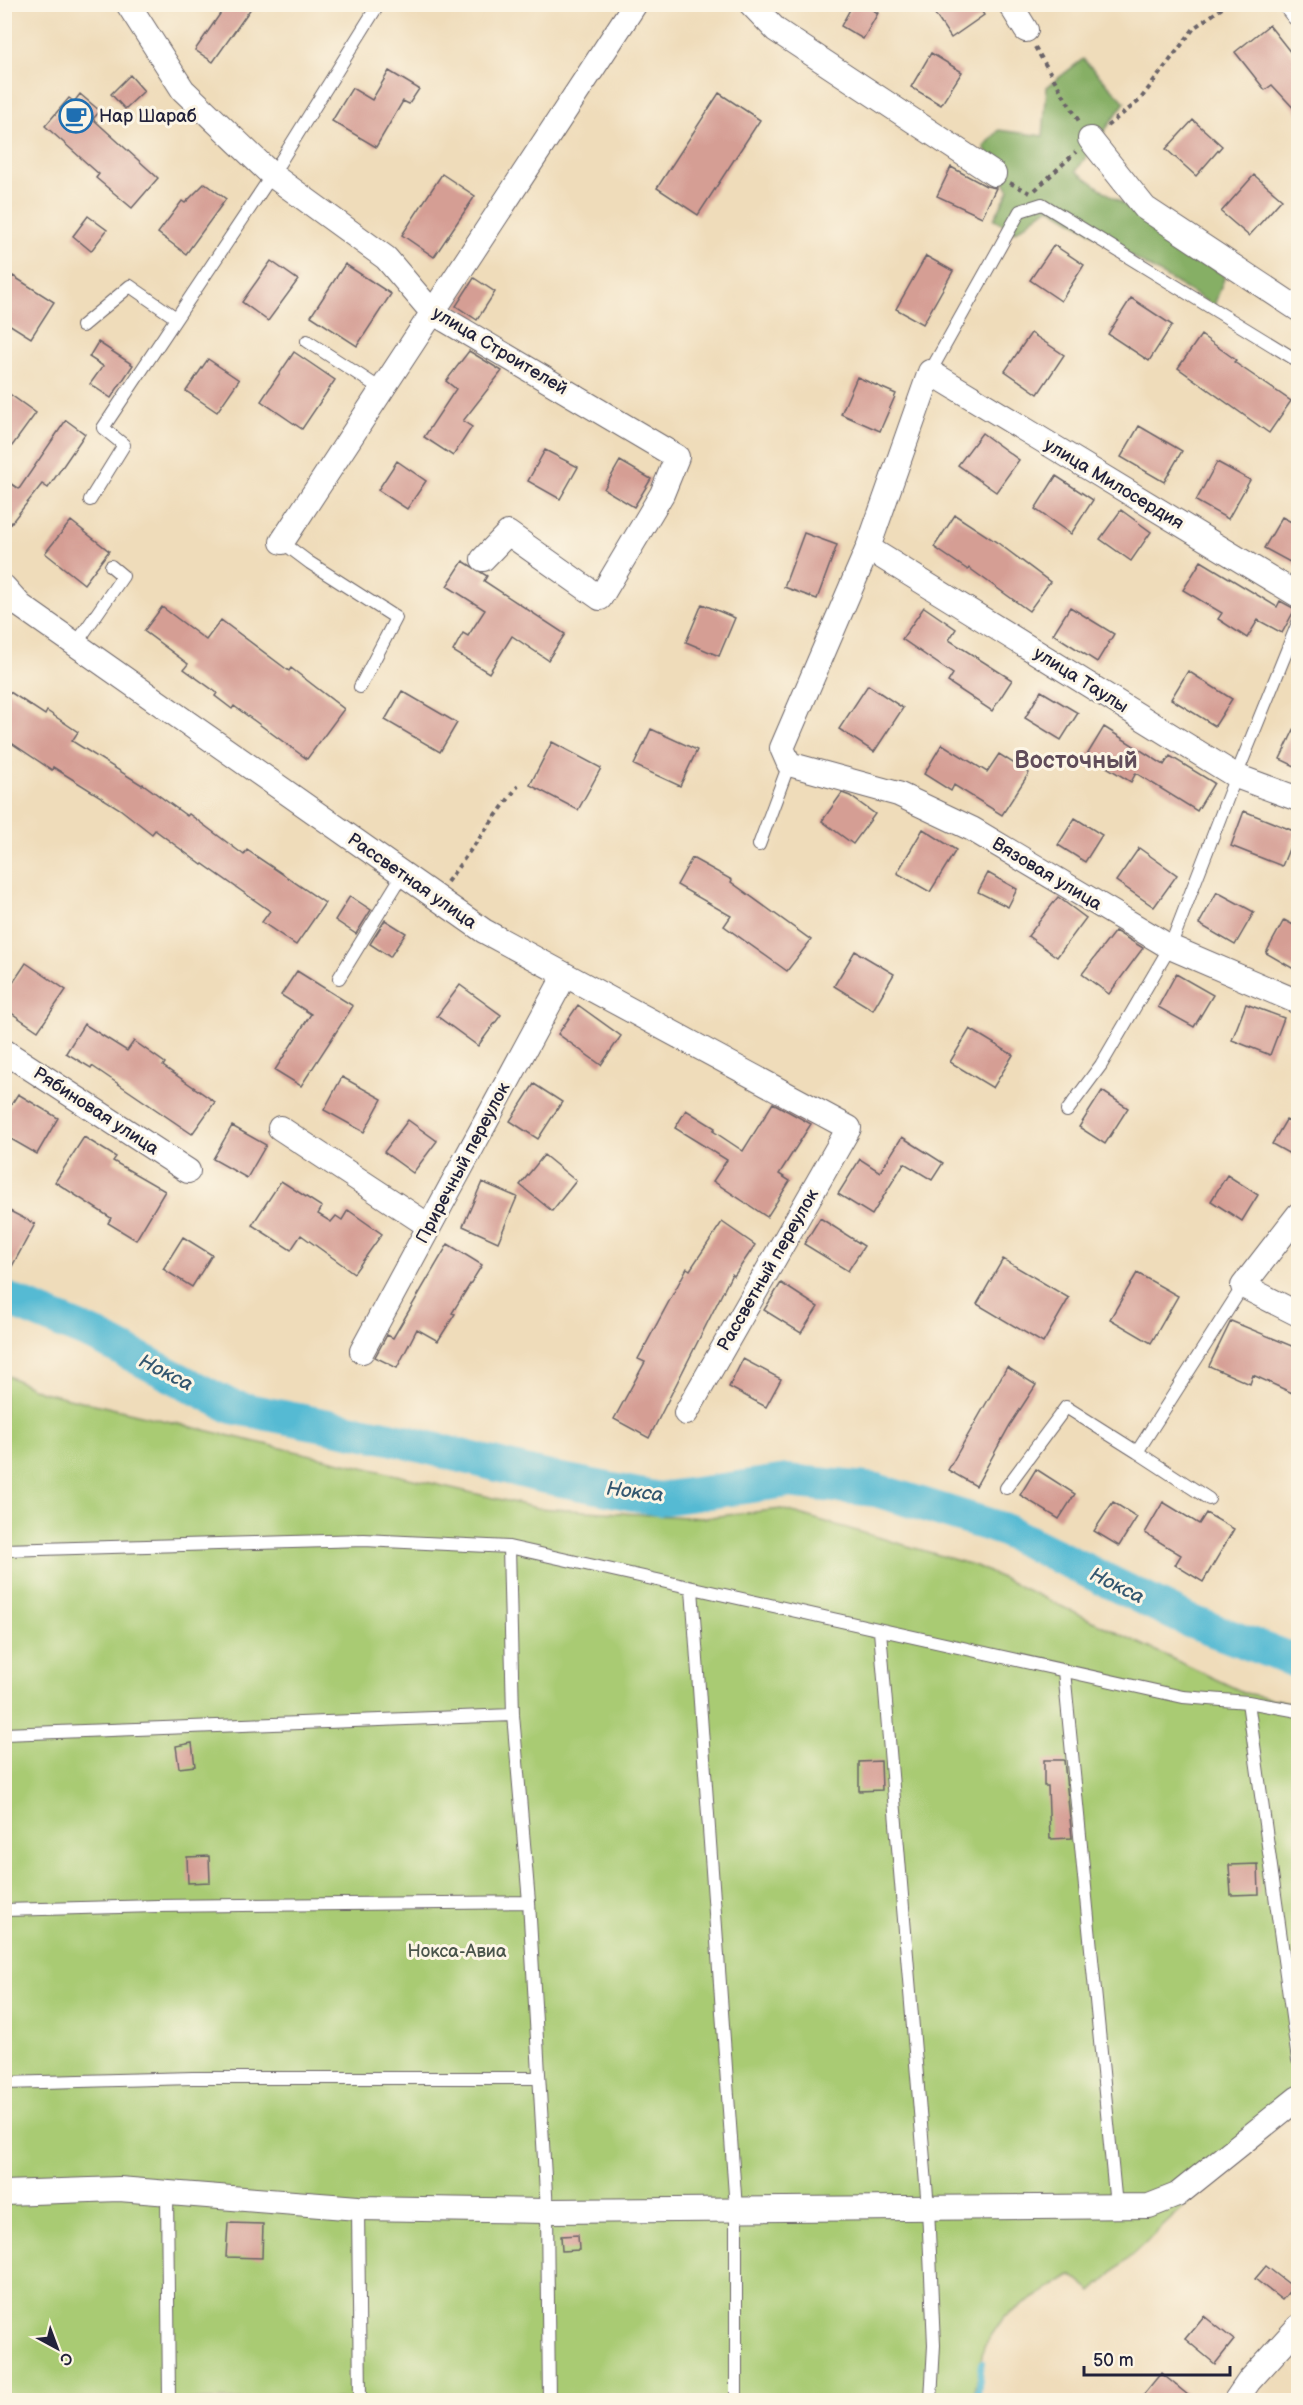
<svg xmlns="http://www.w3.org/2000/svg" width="1303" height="2405" font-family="'Balsamiq Sans',sans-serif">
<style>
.green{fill:#a9cb73;stroke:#667657;stroke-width:1.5}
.forest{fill:#86af65;stroke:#546850;stroke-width:1.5}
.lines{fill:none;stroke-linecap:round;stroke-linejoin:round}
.stream{stroke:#55bad3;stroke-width:6}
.river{stroke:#55bad3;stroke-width:34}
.building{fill:#d59e94}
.lane-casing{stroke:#6a6367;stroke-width:14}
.street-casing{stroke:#6a6367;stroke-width:26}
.path{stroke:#6a6367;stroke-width:4;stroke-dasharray:4.5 4.5;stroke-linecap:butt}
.lane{stroke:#fff;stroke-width:12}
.street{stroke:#fff;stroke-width:24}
.labels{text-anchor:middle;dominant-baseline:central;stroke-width:6;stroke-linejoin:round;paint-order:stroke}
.poi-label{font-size:18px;fill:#22223b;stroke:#fcf5e5;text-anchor:start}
.street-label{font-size:18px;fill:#22223b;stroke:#fcf5e5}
.park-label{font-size:18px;fill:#4a554c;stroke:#fcf5e5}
.water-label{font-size:20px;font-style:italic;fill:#345770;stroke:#fcf5e5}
.district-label{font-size:24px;font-weight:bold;fill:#614d5a;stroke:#fcf5e5}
</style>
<rect width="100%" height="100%" fill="#fcf5e5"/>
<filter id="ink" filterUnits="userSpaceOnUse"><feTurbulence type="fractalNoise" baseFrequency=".0167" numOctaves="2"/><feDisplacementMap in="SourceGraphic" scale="12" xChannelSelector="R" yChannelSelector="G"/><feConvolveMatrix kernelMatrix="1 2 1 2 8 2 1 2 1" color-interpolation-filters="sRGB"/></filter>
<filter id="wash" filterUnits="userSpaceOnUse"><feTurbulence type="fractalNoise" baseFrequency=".008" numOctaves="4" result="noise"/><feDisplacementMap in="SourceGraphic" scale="24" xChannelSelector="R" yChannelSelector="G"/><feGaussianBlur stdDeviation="1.35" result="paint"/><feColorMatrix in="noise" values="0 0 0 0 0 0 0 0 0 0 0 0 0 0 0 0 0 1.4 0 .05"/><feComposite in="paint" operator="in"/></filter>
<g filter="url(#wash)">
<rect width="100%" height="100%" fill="#efdcba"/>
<path class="green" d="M4,1374L39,1391L537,1508L701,1518L782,1509L976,1566L1245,1693L1298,1704V2106L1272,2125L1092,2292L1071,2275L1004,2317L984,2346L973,2400H5Z"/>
<path class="forest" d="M1083,59L1125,102L1076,171L1225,276L1214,306L1049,207L1015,232L994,219L1009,190L984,147L999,130L1043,136L1047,87Z"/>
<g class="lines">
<path class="stream" d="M977,2400L982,2363"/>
<path class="river" d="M4,1298L98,1337L232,1407L390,1438L541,1476L659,1499L787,1481L876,1490L1002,1529L1189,1621L1298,1662"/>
</g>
<g id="blocks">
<path class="building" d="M227,4H254L213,62L195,50Z
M853,4H863L878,13L863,39L841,26Z
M928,4H977L984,15L951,38Z
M1269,25L1299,63V114L1272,85L1265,90L1235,52Z
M931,53L962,72L941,105L911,87Z
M389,71L419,89L409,104L403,101L376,147L332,121L352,88L372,100Z
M130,75L144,91L125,109L111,94Z
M719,93L760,120L698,215L657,188Z
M80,94L100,111L93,119L158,178L132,208L96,178L99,174L45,126L69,98L74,102Z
M1193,120L1222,146L1196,176L1166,149Z
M951,167L986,186L996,188L982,217L937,196Z
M442,174L475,196L434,257L402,235Z
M1254,175L1282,199L1249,236L1221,212Z
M205,183L226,199L186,254L158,233L182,201L185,203Z
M88,216L107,230L91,251L73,236Z
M1054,245L1084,265L1061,301L1030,280Z
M926,256L953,271L923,324L896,309Z
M271,261L298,280L268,321L242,302Z
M345,264L391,294L357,346L311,316Z
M13,276L54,302L31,338L4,321V289Z
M474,278L495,292L477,320L456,306Z
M1131,298L1172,325L1149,361L1108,334Z
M1031,333L1064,355L1038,394L1005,371Z
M1201,335L1236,360L1234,362L1291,401L1269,433L1178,368Z
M98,342L133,365L111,398L90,384L103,366L89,357Z
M469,351L502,371L463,421L472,427L453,456L424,437L456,389L446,381Z
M294,352L335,380L302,429L261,401Z
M208,359L239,380L217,412L186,391Z
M857,377L896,394L880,431L841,414Z
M4,390L36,413L4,457Z
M66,420L85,434L48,488L42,484L4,532V479L19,489Z
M1139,426L1182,451L1164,482L1121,457Z
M982,433L1019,460L996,492L958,465Z
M545,450L578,467L560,499L528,481Z
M397,461L426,481L407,509L378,490Z
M620,461L651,479L634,507L604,489Z
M1217,462L1250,480L1228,519L1196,501Z
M1056,476L1093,500L1071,534L1035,509Z
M1121,510L1151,532L1131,561L1100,539Z
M955,515L998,543L1050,582L1029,611L969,568L968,570L934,547Z
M1282,517L1299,526V567L1264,548Z
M71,521L109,551L84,584L45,553Z
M804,533L837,545L817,599L784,587Z
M463,561L487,576L484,581L565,634L548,660L512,636L489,673L453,651L463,633L468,636L485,610L447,586Z
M1201,561L1277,607L1280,601L1295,609L1282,633L1258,620L1247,638L1218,619L1222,613L1183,590Z
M702,604L735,618L719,656L686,642Z
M162,607L206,640L221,620L289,671L291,668L344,709L307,759L234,706L232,709L215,696L217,693L184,669L188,664L144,631Z
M924,607L956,629L949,640L1012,680L992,711L948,682L953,674L902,639Z
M1070,607L1114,634L1097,662L1053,634Z
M1188,671L1232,699L1215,726L1171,699Z
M868,685L903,708L874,752L839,729Z
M4,688L45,715L47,711L78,732L72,741L142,785L143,784L187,816L189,814L244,855L247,850L325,903L296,945L262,922L270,911L203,864L202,865L155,830L152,834L120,809L53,767L52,770L4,738Z
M402,691L457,723L440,752L385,720Z
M1041,691L1078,713L1061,740L1025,718Z
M1299,719V768L1280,759Z
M1104,727L1164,765L1170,756L1214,783L1197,811L1136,773L1131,782L1087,755Z
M651,729L697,750L680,786L634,765Z
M552,742L601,768L578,810L530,785Z
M942,744L987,772L999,754L1029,773L1002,815L954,785L951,791L924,774Z
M842,793L850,796L875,814L853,844L822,821Z
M1244,811L1296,832L1282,866L1231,846Z
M1075,818L1102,835L1085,862L1058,845Z
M923,829L956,850L930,892L897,873Z
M1139,848L1177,875L1154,907L1116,881Z
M692,858L732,880L731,882L811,940L787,971L724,926L731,916L677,885Z
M988,873L1017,889L1008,907L978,892Z
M1217,892L1254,912L1235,945L1199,924Z
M350,896L371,910L356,934L335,920Z
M1058,897L1086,918L1057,957L1028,936Z
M385,920L406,933L390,957L370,944Z
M1284,920L1299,928V972L1266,953Z
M1115,931L1143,948L1109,994L1082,974Z
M855,951L894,974L873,1010L834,986Z
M26,963L66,990L38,1031L4,1008V996Z
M297,971L353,1006L301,1086L275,1070L311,1014L281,995Z
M1176,974L1213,995L1194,1027L1158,1007Z
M460,985L501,1015L478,1046L437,1016Z
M1246,1004L1284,1018L1270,1055L1232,1040Z
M578,1005L621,1036L601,1065L558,1034Z
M84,1024L127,1051L134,1041L165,1063L163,1066L215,1102L192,1134L92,1066L91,1068L66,1053Z
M970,1029L1013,1055L993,1088L950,1062Z
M342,1077L382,1099L364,1132L324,1110Z
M534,1084L562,1102L538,1139L510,1121Z
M1102,1091L1128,1108L1105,1144L1079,1127Z
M18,1094L58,1118L37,1154L4,1135V1116Z
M773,1103L811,1124L779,1174L790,1181L767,1217L713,1181L727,1160L675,1128L686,1110L715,1128L713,1131L743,1151Z
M408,1120L437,1141L413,1173L384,1152Z
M1286,1120L1299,1127V1159L1272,1144Z
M232,1126L266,1145L247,1178L213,1159Z
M84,1137L116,1157L113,1161L165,1191L136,1240L108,1223L111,1218L55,1182Z
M902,1137L943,1163L932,1180L904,1163L872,1215L838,1194L860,1159L880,1172Z
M544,1155L576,1181L552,1211L520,1185Z
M1227,1175L1258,1195L1242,1221L1211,1201Z
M281,1181L322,1207L318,1214L331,1222L336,1216L342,1220L348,1210L382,1234L354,1273L301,1235L291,1250L252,1225Z
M482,1182L517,1197L498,1242L463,1226Z
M4,1208L35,1224L4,1281Z
M820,1218L864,1246L848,1271L804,1244Z
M722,1222L755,1245L734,1276L732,1274L649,1438L614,1419L645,1362L638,1359L687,1268L690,1270Z
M183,1237L212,1255L192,1287L163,1269Z
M448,1244L482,1265L452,1313L455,1314L438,1341L417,1329L397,1368L375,1357L387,1335L393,1338Z
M1003,1259L1069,1298L1043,1343L977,1304Z
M1137,1273L1178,1296L1151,1343L1110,1319Z
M781,1283L818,1307L801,1333L764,1310Z
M1231,1321L1299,1349V1396L1253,1375L1250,1384L1209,1366Z
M743,1359L781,1379L766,1407L729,1387Z
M1007,1367L1036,1385L1010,1425L976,1486L948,1470Z
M1036,1469L1075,1494L1059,1519L1020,1495Z
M1113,1502L1137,1517L1119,1546L1094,1531Z
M1163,1502L1199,1524L1206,1513L1234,1529L1203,1582L1175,1565L1181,1555L1145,1533Z
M192,1743L195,1766L179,1768L176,1746Z
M1044,1760H1064L1072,1838L1050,1839L1048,1786H1044Z
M881,1761L882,1790L859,1791V1762Z
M209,1856L210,1882L188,1883L187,1857Z
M1258,1864L1259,1894L1231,1895L1229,1865Z
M228,2223L263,2224L262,2258L226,2257Z
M578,2235L579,2250L562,2251L561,2236Z
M1266,2266L1293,2287L1282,2300L1255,2279Z
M1204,2316L1234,2340L1215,2364L1185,2339Z
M1161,2373L1194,2400H1139Z"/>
</g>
</g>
<g filter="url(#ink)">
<use href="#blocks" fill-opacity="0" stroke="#6a6367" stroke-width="1.5"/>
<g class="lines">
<defs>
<path id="lane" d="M82,326L130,286L176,318
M307,341L381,389
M930,372L1020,211L1042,204L1298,361
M90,500L124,445L103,428L272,175L378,5
M282,542L310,563L396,618L360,687
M76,644L123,576L111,566
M759,845L789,764
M339,978L403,874
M1067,1111L1101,1065L1170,947L1236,776L1298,623
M1137,1452L1209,1499
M1006,1488L1066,1407L1137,1452L1243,1286
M509,1547L513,1715L529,1902L547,2211L549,2400
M4,1550L364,1540L509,1547L1183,1697L1248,1702L1298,1711
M692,1589L736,2209V2400
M880,1631L928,2208L934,2345L931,2400
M1064,1671L1116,2206
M1248,1702L1298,2060
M4,1734L513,1715
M4,1910L158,1906L529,1902
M4,2083L193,2078H539
M167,2193L169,2400
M358,2208L360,2400"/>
<path id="street" d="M128,4L183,90L272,175L386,258L432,312L677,457L662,494L600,598L508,533L483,559
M751,4L776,30L797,44L994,174
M1010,4L1026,30
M1290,4L1298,14
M1090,139L1145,208L1298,309
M282,542L635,4
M868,548L1236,776L1298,799
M4,587L21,606L484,931L849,1128L686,1413
M1298,595L930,372L868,548L782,748L789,764L898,794L972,829L1170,947L1298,1002
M4,1051L188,1171
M280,1128L429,1226
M1298,1215L1243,1286L1298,1314
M362,1351L565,975
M4,2193L119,2189L358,2208L547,2211L1149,2206L1177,2195L1298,2098
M1236,2400L1249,2381L1298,2327"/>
</defs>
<use href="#lane" class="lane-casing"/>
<use href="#street" class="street-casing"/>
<path class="path" d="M1035,47L1080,123
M1107,126L1139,101L1195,27L1228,4
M1010,183L1030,193
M1035,190L1076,152
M447,882L518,786"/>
<use href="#lane" class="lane"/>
<use href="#street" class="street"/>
</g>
</g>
<defs>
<symbol id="cafe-ring" viewBox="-11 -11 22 22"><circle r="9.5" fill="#fcf5e5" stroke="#1f6fb2" stroke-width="1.5"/><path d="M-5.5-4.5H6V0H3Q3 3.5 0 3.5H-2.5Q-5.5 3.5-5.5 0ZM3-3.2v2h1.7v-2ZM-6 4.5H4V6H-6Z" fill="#1f6fb2"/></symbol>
</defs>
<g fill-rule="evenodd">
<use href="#cafe-ring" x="57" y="97" width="38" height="38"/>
</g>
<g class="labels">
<g class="poi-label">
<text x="99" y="116">Нар Шараб</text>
</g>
<g class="street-label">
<text transform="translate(500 351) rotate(31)">улица Строителей</text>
<text transform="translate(1114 484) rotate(31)">улица Милосердия</text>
<text transform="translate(1081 680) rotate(32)">улица Таулы</text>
<text transform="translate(1047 874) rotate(31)">Вязовая улица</text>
<text transform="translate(412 881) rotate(35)">Рассветная улица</text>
<text transform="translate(96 1111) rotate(33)">Рябиновая улица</text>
<text transform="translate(463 1163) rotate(-62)">Приречный переулок</text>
<text transform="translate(768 1270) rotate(-60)">Рассветный переулок</text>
</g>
<g class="park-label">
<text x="457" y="1951">Нокса-Авиа</text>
</g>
<g class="water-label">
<text transform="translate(166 1373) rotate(27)">Нокса</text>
<text transform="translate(635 1492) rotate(7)">Нокса</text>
<text transform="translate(1117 1586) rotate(26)">Нокса</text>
</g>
<g class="district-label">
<text x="1076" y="760">Восточный</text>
</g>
</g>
<rect width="1303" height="2405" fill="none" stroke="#fcf5e5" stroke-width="24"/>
<g transform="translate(57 2348) rotate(139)" stroke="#fcf5e5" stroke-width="4.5" paint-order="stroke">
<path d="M0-4.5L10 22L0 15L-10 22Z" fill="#22223b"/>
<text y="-9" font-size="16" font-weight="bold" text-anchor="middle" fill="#22223b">С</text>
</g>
<path d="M1084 2366v9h146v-9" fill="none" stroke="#22223b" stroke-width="3"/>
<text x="1093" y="2366" font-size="18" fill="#22223b" stroke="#fcf5e5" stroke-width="4.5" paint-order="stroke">50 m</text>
</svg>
